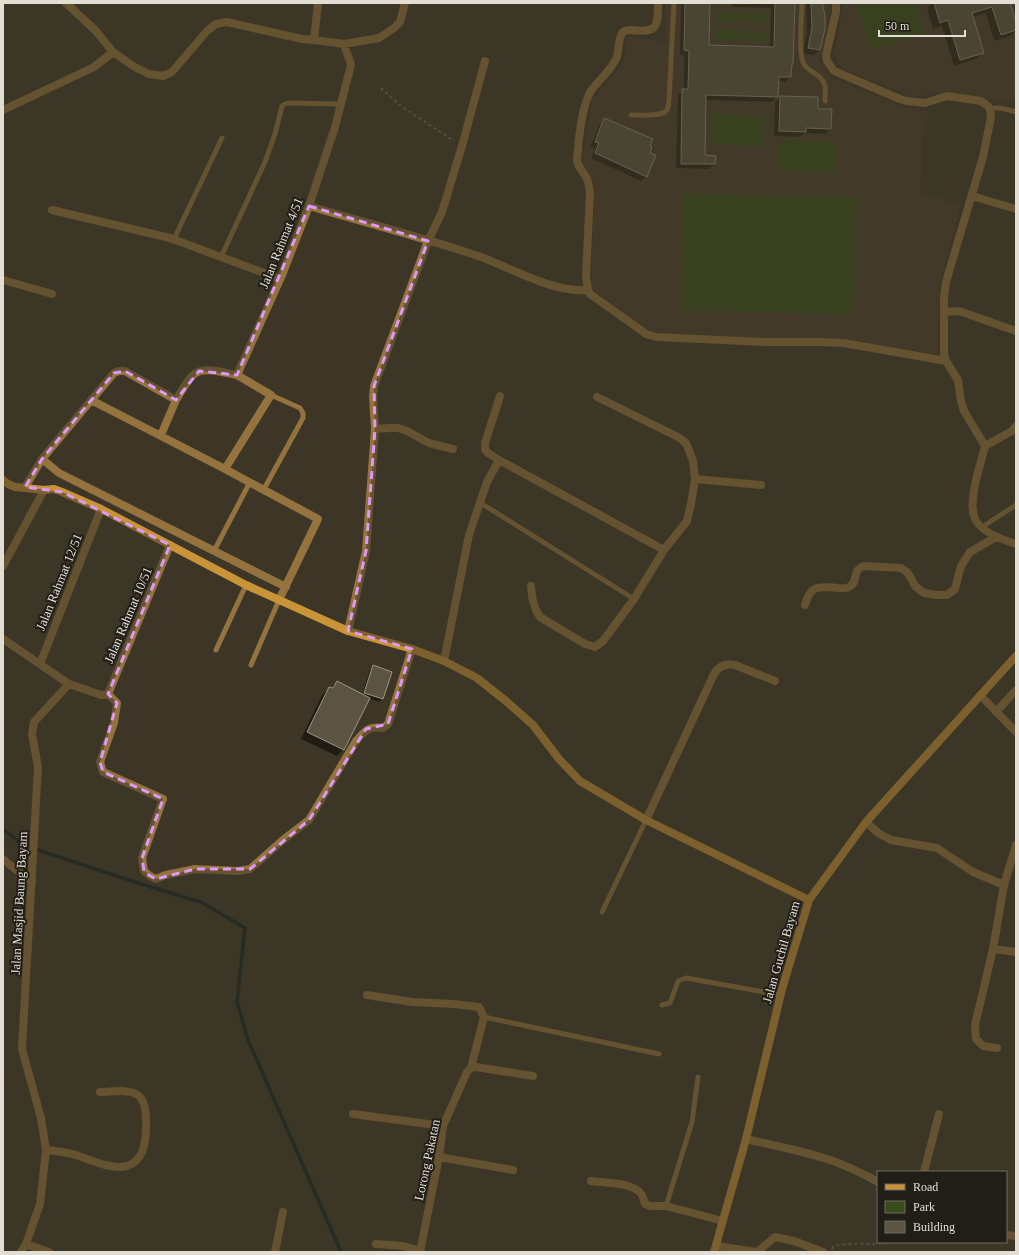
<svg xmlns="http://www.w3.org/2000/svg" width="1019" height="1255" font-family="Georgia,serif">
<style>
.education{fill:#4a3c2e}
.green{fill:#374c18}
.shadow{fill:#0007}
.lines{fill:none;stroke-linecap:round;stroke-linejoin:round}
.stream{stroke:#0d1f23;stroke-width:3.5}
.building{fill:#5b5443;stroke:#9d9582}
.path{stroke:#716b5d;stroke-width:2;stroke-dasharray:3 3;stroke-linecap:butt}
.lane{stroke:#94733e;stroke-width:5}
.street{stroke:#94733e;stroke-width:8}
.secondary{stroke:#c99438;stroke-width:8}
.marked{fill:none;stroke:#dd99f3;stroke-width:3;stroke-dasharray:8 5;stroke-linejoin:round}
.labels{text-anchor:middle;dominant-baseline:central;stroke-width:4;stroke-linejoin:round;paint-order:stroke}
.street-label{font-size:13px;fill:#e3ded4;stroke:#211e17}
</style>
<rect width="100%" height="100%" fill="#3d3626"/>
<path class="education" d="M666,3H829L830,12L825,43L818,60L832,78L907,108L929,111L924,127L920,193L961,205L940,283L938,354L896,348L844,338H766L656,332L650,331L594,291L591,287L595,182L583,166V153L592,100L624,63L627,37L665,42Z
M843,3H1016V101L1004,103L959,94L932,93L919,97L907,95L842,69L834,54L843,7Z"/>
<path class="green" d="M856,3H916L925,34L870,50Z
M716,11L740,12V22H716Z
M742,12H766V23L742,22Z
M715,30H739V41H715Z
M741,31H765V42L741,41Z
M710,113L765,115L764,146L709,144Z
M780,140L836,142L835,173L778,170Z
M684,193L857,197L854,314L681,311Z"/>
<path class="shadow" d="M681,3H709L708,46L770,48L771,8L732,7V3H794L792,64L791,65L790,77L785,82L777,81V97L772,102L705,100L704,156L714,164L709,169L676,168L678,95L684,90V55H680Z
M806,3H821L819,50L814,55L803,53L807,33Z
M932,3H1009L1016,25V30L1011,36L994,41L986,13L972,17L983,52L976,59L954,66L942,26L933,29L927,8Z
M780,97L830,129L825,134L804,133L800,137L774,136L775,102Z
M605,119L649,146L646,176L641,181L591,158L595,149L590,147L600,124Z
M373,667L391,673L382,699L379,702L369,698L344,749L337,756L301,739L322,695L337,682L362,695L370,670Z"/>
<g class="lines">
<path class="stream" d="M3,829L23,845L141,884L201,902L245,928L237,1002L248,1040L341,1252"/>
</g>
<path class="building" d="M685,3H710L709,45L774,47L775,3H795L793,64H792L791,77H779L778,97L706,95L705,155L716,156L715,164H681L682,89H688L689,51L684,50Z
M811,3H822L825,15V29L820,50L808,48L812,27Z
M934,3H1010L1016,22V30L1001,35L992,7L972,13L984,53L960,60L948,20L940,23Z
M780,96L818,97V109H832L831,129L806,128V132L779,131Z
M604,118L653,139L650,146H652L650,153L656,155L647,177L595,153L599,143L595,142Z
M373,665L392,672L383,699L364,693Z
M337,681L370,698L344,750L307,732L329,687L333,688Z"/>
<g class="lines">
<path class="path" d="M381,88L401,106L454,141
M832,1249L833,1247C852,1240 872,1247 891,1242"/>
<path class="lane" d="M802,3C802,16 798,51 803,62C807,73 822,73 825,86C826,91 825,96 825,101
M990,109C999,106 1008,110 1016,112
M631,115C639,115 662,117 667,110C668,107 669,103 669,100L674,3
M174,239L222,138
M221,257L265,162L275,134L282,106L285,104L288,103L341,104
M264,489L303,418V413L300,408L271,395
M479,502L634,599
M982,527L1016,505
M214,551L250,482
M216,650L246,585
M251,665L279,600
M602,912L646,820
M662,1005L670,1003L678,981L686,978L781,995
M484,1017L659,1054
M666,1206L692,1122L698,1077"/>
<path class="street" d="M66,3L96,31L113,52L133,66L149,74L163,76L172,72L207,31L216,24L227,22L302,39L314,40
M318,3L314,40L344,44L379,38L394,28L400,22L405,3
M658,3C658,27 658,33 631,30C628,30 625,30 623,32C617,39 620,51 616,59C610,71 599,80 591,91C582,104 578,143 577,160C578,168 583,171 586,177C589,182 589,187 590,193L586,277L588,290L590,294L638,328L646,334L657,337L765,342H821L844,343L946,361
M836,3V12L826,55L827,61L834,71L900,99L907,101L925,103L947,96L981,101L988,106L990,109L991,117L983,157L946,282L944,297V354L946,361L958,380L961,401L964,411L985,446C981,464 967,501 975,519C981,532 1003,540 1016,544
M3,110L94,67L113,52
M972,196L1016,209
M309,206C366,223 425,238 481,257C513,269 554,293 588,290
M52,210L170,238L280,279
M3,280L52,294
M945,312L959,311L1016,331
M500,396L485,443V449L488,453L499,460L664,550L634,599L603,641L595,647L585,644L540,617C533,607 532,598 531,586
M597,397L678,437L686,443L693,461L695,479L691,504L687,521L664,550
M91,400L225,469L318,519L279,600
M176,400C181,392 186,382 192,376C202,365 224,373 237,375L282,275L309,206L335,127L351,65L344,44
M375,429L390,428H398L407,431L429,443L453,449
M985,446L1012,431L1016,426
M42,459L59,473L286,587
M225,469L271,395L237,375
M695,479L761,485
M25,487L42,459L114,373L119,371H125L176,400L161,435
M3,566L44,490
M805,605C811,583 820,587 839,588C843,588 846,589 849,587C859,583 851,570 864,566L901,568L907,572L911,578L915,586L924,593L936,595H947L955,589L961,566L970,552L996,537
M348,631L366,551L375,429L373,397L374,386L428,241L442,212L462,146L485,61
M3,639L69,684L101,695L108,694
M444,661L469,535L487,482L499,460
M40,664L101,509
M108,694L117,703L114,723L100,762L103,772L163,799L142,858L144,871L150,876L156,879L166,875L195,869L238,871L250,869L283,840L309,820L356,741C366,730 368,726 383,728L388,724L412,649
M108,694L170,545
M980,695L1016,732
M996,712L1016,690
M646,820L714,674C719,666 726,663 735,665L775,681
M866,822L878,833L891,840L937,848L973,872L1004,885
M3,859L32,883
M993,949L1016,952
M367,995L412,1002L454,1004L479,1007L484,1017L471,1068
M997,1048L983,1046L976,1039L975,1025L993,949L1004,885L1016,845
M353,1114L443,1126
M746,1139C775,1146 805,1151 833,1161C849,1167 864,1174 878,1182
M46,1150C56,1151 66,1152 76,1155C92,1160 110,1170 127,1166C134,1164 139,1159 142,1152C147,1140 149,1105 139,1096C129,1088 112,1092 100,1092
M439,1157L513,1170
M924,1172L939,1114
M591,1181C605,1183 634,1182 642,1195C643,1197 644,1201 645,1204L650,1206H666L723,1221
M1006,1235L1016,1236
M26,1244L49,1252
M376,1244L403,1246L421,1251
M716,1246L757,1252L775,1237L794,1241L823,1252
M21,1252L26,1244L40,1204L46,1150L41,1118L22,1049L38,767L32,734L34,722L69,684
M275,1252L283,1212
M420,1252L439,1157L443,1126L467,1072L471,1068L476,1067L533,1076"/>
<path class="secondary" d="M3,480L8,484L15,487L44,490L54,489L62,492L101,509L246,585L348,631L412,649L444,661L477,678L506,701L533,725L559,759L580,781L646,820L809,900
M714,1252L746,1139L782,989L809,900L866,822L1016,656"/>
</g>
<path d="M0 0H1019V1255H0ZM309,206L428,241L374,386L375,429L366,551L348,631L412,649L388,724L366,729L309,820L250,869H195L156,879L150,876L144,871L142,858L163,799L103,772L100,762L117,703L108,694L170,545L62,492L25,487L42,459L114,373L125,371L176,400L199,371L237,375Z" fill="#3d3626" fill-opacity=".55" fill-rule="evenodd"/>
<path class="marked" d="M309,206L428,241L374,386L375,429L366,551L348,631L412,649L388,724L366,729L309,820L250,869H195L156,879L150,876L144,871L142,858L163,799L103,772L100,762L117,703L108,694L170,545L62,492L25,487L42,459L114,373L125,371L176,400L199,371L237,375Z"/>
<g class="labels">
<g class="street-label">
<text transform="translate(281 243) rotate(-68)">Jalan Rahmat 4/51</text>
<text transform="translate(59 582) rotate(-68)">Jalan Rahmat 12/51</text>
<text transform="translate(128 615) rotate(-67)">Jalan Rahmat 10/51</text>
<text transform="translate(19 903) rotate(-87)">Jalan Masjid Baung Bayam</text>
<text transform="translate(781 952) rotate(-74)">Jalan Guchil Bayam</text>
<text transform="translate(427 1160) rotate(-78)">Lorong Pakatan</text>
</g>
</g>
<rect width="1019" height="1255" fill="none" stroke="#e3ded4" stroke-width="8"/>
<rect x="877" y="1171" width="130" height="72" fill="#211e17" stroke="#6f6b63"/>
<rect x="885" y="1184" width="20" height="6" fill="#c99438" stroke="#6f6b63"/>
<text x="913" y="1191" font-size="12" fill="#e3ded4">Road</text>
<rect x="885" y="1201" width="20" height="12" fill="#374c18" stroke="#6f6b63"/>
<text x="913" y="1211" font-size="12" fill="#e3ded4">Park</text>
<rect x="885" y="1221" width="20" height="12" fill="#5b5443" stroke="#6f6b63"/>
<text x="913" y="1231" font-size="12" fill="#e3ded4">Building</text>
<path d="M879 30v6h86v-6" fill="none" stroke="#e3ded4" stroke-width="2"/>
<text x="885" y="30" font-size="12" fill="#e3ded4" stroke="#211e17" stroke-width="3" paint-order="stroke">50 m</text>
</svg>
